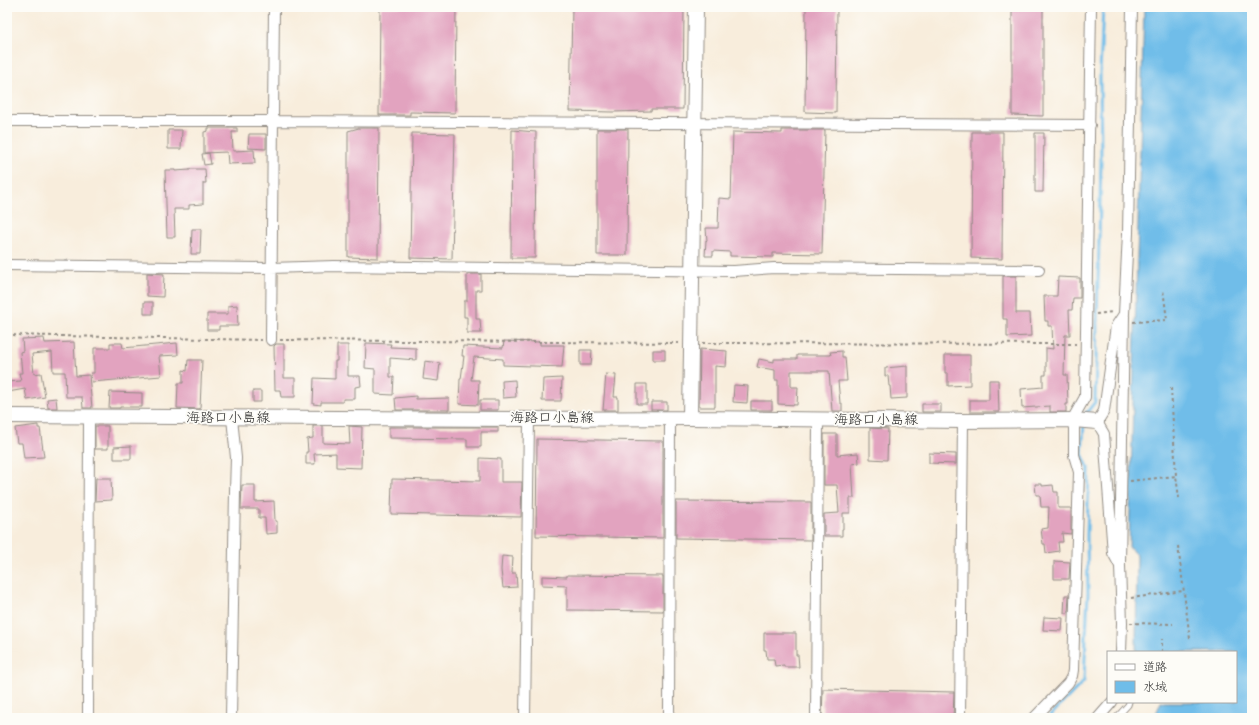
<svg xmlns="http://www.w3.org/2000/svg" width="1259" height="725" font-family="'Indie Flower','Klee One',sans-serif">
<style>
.water{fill:#6fbde9;stroke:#4d748a}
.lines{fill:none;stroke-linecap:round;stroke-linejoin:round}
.stream{stroke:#6fbde9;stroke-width:3}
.building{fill:#e2a3bf}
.lane-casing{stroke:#928c84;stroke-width:7}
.street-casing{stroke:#928c84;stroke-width:12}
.secondary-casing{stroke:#928c84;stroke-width:16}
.path{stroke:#928c84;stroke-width:2;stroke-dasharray:3 3;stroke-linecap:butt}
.lane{stroke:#fff;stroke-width:5}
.street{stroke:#fff;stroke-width:10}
.secondary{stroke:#fff;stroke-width:14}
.labels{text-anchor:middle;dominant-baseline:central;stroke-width:3.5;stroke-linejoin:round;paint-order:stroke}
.street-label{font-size:14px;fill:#2b2b2b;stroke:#fdfcf7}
</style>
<rect width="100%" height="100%" fill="#fdfcf7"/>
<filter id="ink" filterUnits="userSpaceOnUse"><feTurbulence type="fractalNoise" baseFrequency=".025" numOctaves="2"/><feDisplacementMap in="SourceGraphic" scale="8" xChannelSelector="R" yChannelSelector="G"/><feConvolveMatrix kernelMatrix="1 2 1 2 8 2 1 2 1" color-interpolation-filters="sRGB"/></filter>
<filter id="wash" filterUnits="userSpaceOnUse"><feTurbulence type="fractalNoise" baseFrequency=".012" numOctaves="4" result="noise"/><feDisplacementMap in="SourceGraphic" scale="16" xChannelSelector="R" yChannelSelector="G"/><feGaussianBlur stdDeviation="0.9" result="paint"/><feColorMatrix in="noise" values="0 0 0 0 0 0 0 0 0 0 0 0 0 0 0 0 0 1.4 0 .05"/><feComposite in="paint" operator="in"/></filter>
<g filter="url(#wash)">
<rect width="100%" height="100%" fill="#f8eddc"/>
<path class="water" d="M1144,7H1252V718H1154L1161,702H1236V652H1136L1137,556L1129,547Z"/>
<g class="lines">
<path class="stream" d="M1084,416L1095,402L1101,162L1100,73L1103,7
M1048,718L1084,681L1088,594L1087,535L1089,469L1082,454L1084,424"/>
</g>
<g id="blocks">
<path class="building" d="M380,7H456L455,113L410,112V115H379Z
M572,7H684L683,109H651V111L612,112L570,111Z
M806,7H837L836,113L805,112Z
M1012,7H1043V116L1012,115Z
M208,128H237V132H232L233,151L254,150L255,163L228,164L227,152L204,153V132L208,131Z
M359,128H379L378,258L348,257V131Z
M597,129H628L627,255H597Z
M168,130H182L181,149H168Z
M512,130L536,132L535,258H511Z
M782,130H825L822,254L773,253V257L730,256V252L713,251V256H705L706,240L707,241L706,228H718L719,198L731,199L733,132L782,133Z
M972,132H1003L1002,259L971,258Z
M412,133L455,134L452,259L410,258Z
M1035,133H1044L1043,192H1035Z
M249,134H266V149L248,148Z
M209,153L211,164L204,165L202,154Z
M190,169H205L206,183H203V204L189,205V209H174L175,237H167L165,170H175V171L190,170Z
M192,229H201L200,254H191Z
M147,273L164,274L163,297L147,296Z
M467,274H481V290H476V319H480L481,333H467V317H464V301H467Z
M1003,276H1016V313H1030L1031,336L1007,337V319H1003Z
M1058,277L1080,278V298H1073L1072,310H1069L1070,335H1065L1064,375H1067L1068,404H1066V412H1050V406L1022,408L1021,389L1043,387V375H1046V348L1053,349L1052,326H1048V321H1045L1044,296H1057Z
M144,302H153V314H144Z
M237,305L238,326H219V330H207V314H228V306Z
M44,338L45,343L74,342L76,376L89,375L92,408H83L82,397H66L65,372H53L52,352L32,354L34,374L41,373L45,397L27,400L25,389L8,392L7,382L21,381L19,373H22L20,352L23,351L22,339Z
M504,341L540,342V345H564L562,367L503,365V359L474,357L471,380H479L478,405L459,404L460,379H461L464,356H462L463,346L503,348Z
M110,343H122L123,348L177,343L178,355L159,356L161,376L92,382L91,373H94V348H110Z
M366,343L391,344L390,347L416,348V360L390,358V377H394L393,395L375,394V369L365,368Z
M276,344H284V378H295V397H281L280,390H275L274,346Z
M337,345H348V376H360L361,386L355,387V399H343V402H321V405L313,404L314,378L335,379V361H337Z
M700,349L727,351L726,367L715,366V407H699Z
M580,350H592L591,365H580Z
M653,350H665V360H653Z
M842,351V357H845L847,381H838L840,403H842V411H832L829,371H791V387H798L797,405L778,404V380H775V370L757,367L759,359L774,362V359H797V355H831L830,352Z
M945,355H970V385L948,386V373H945Z
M188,360H202L200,409L177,408L178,383H183V370L187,371Z
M425,361L440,363L438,381L423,379Z
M907,366V398L891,399L890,386H889L888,376H885V368Z
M606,374L616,375L614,397H618V410H603Z
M562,378L561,401H542L543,379Z
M515,380L516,397L503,398L502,381Z
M989,380H998L999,412H970V400H989Z
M637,384H647V404H637Z
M734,385L748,386L747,403L733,402Z
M253,391H261V402H253Z
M110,392L142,393V407H120V408H109Z
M416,396V399L449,398V410H396L395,398Z
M56,398L57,408H48L47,399Z
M480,400H498V410H480Z
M751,401H772V410H751Z
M651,402H667V410H651Z
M922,404H941V412H922Z
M38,425V428H40L44,457L24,458L22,443H17L15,428Z
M95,426H108V449H95Z
M313,426H323V443L350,444L349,426L362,427L361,468L336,467V453L314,454L315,464H306V452H308L307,439L313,438Z
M389,427H498V432H481V447H467V439L389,438Z
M870,428L888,429L887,460L870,459Z
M824,434H837V455L858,453L859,463L852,464L854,498H850V513H843V529H842V536H824V514L839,513L837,485H824Z
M537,439L663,441V538L536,536Z
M131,446V459H114V447Z
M929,453L956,454V464L929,463Z
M480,458L501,459V482H522L521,517L391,514L392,479L480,481Z
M96,478H111L112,500L95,501Z
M1035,484H1042V486L1053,485L1054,492H1058V508H1071V534L1062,533L1063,542H1058L1059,551L1046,553L1045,544H1043L1041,529L1048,528L1049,507H1041L1040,495H1036Z
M242,485H255V502L274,501L275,521H277V533L266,534L265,518H259V509H241Z
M676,501L811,502V540L676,538Z
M502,556L513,557L512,573H516L517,587L503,588L501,570Z
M1054,561L1070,562L1069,579H1054Z
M567,575L663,576V611L567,610V586L542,585V576L567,577Z
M1065,595H1069L1068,613H1064Z
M1044,617L1063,618L1062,631L1043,630Z
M764,633H796V655H798L799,667H784V665L775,666L774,659H767L766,650H764Z
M823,689L954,692L953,718H822Z"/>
</g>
</g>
<g filter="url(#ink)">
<use href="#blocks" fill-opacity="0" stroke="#928c84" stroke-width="1"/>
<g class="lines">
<defs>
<path id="lane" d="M1116,718L1128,705L1129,702"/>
<path id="street" d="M7,121H272L1090,125
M7,265L271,268L334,266L734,271L774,268L1039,270
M271,340L274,7
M1120,564L1124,316
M1121,652L1122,623L1120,566L1113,553L1104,434L1097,422L1104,411L1116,326L1124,314L1128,233L1132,7
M88,718L89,417
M231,718L235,491L236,458L232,418
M525,718L529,419
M669,718L670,418
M816,718L818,420
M960,718L963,421
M1034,718L1068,683L1072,676L1073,670L1079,472L1074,455V428L1072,420L1085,397L1091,7
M1098,718L1112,702"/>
<path id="secondary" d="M7,416L529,419L690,418L963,421L1074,420L1097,422
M690,418L696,7"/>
</defs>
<use href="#lane" class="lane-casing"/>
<use href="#street" class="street-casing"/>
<use href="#secondary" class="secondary-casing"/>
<path class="path" d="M1096,314L1113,312
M1133,322L1167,320L1163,289
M7,335L262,340
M280,340L680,343
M702,343L1076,344
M1171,388L1176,476
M1130,481L1176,476L1179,498
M1178,546L1190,639
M1131,598L1183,591
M1130,623L1173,624
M1162,652V639"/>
<use href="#lane" class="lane"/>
<use href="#street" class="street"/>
<use href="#secondary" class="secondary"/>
</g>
</g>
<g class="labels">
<g class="street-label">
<text x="228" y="418">海路口小島線</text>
<text x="552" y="418">海路口小島線</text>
<text x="876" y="420">海路口小島線</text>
</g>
</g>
<rect width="1259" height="725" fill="none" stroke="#fdfcf7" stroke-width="24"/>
<rect x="1107" y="651" width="130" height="52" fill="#fdfcf7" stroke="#a9a8a5"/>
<rect x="1115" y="664" width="20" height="6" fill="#ffffff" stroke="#a9a8a5"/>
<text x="1143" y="671" font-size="12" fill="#2b2b2b">道路</text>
<rect x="1115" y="681" width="20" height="12" fill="#6fbde9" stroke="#a9a8a5"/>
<text x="1143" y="691" font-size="12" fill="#2b2b2b">水域</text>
</svg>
